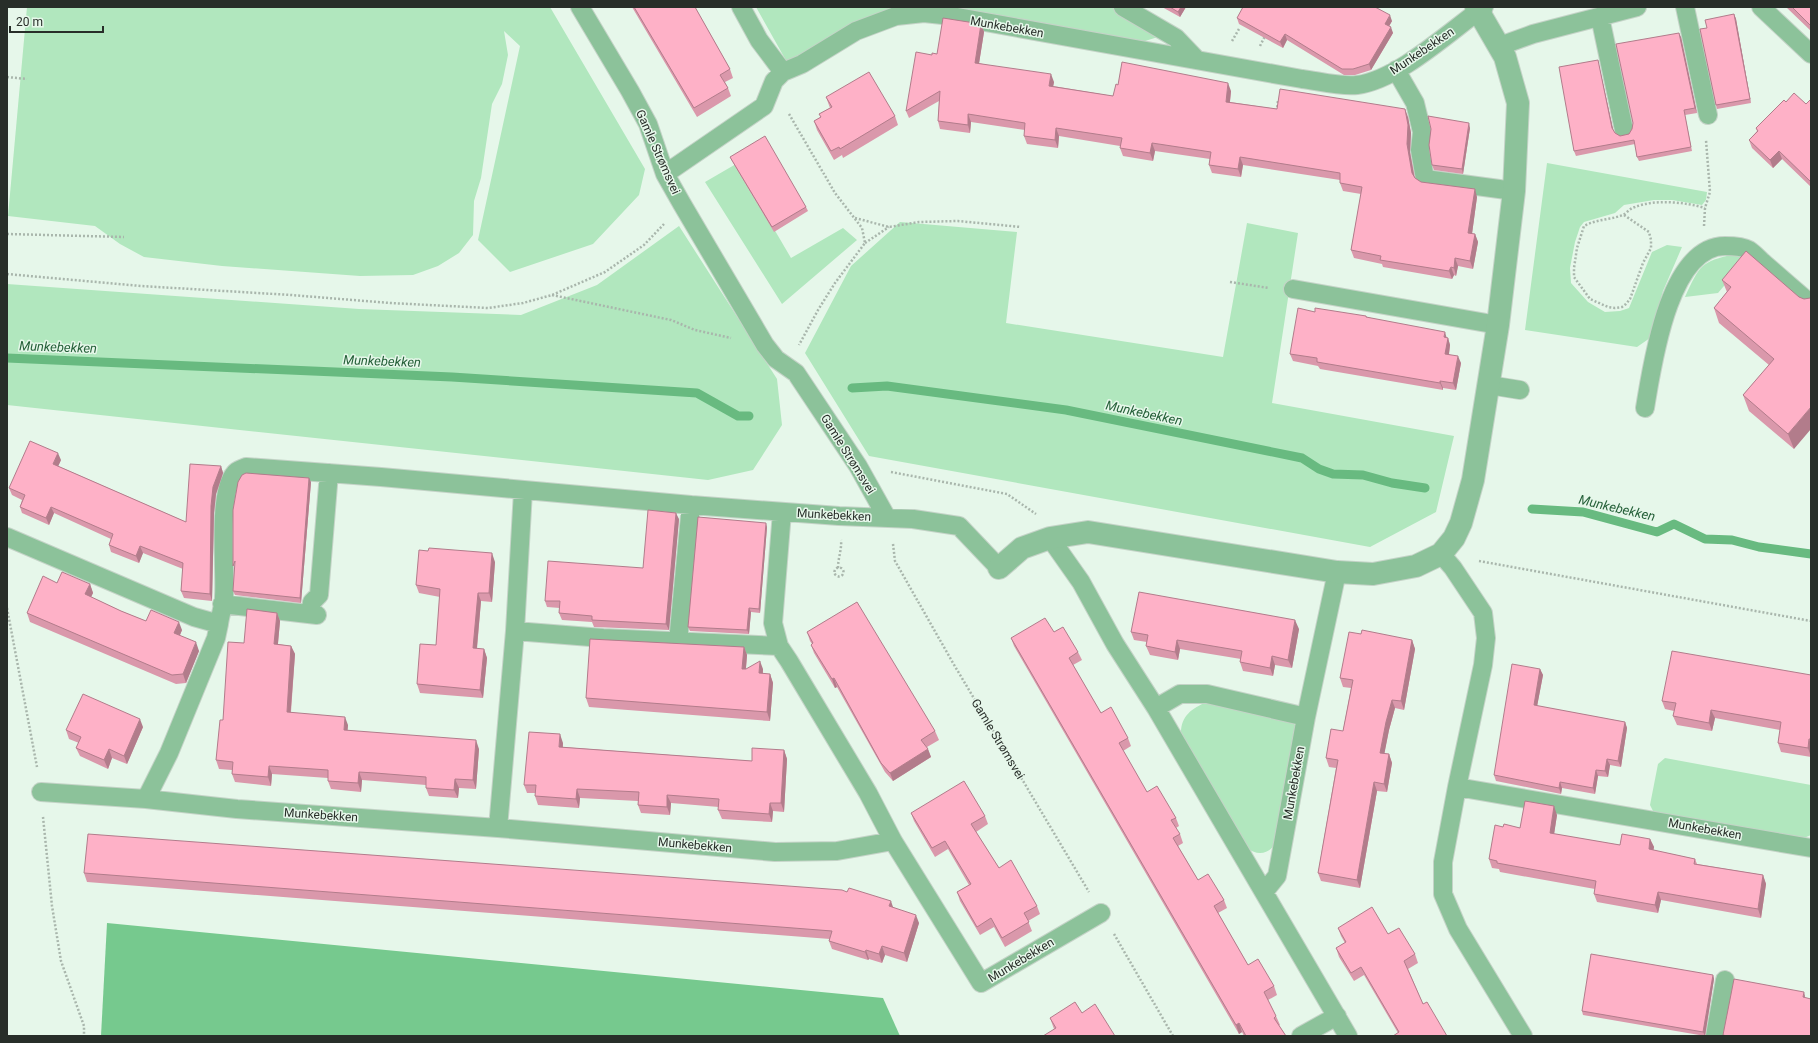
<svg xmlns="http://www.w3.org/2000/svg" width="1818" height="1043" font-family="Roboto,sans-serif">
<style>
.green{fill:#b1e7be}
.forest{fill:#76c98e}
.lines{fill:none;stroke-linecap:round;stroke-linejoin:round}
.stream{stroke:#68ba80;stroke-width:9}
.service-casing{stroke:#c4d3c7;stroke-width:20}
.minor-casing{stroke:#c4d3c7;stroke-width:24}
.path{stroke:#a9b6ac;stroke-width:2.5;stroke-dasharray:2 2;stroke-linecap:butt}
.service{stroke:#8cc29a;stroke-width:18}
.minor{stroke:#8cc29a;stroke-width:22}
.wall{fill:#da98ab}
.shaded-wall{fill:#b27c8b}
.building{fill:#feb1c7;stroke:#b27c8b}
.labels{text-anchor:middle;dominant-baseline:central;stroke-width:3;stroke-linejoin:round;paint-order:stroke}
.street-label{font-size:12px;fill:#282e29;stroke:#e6f7ea}
.water-label{font-size:13px;font-style:italic;fill:#256039;stroke:#e6f7ea}
</style>
<rect width="100%" height="100%" fill="#e6f7ea"/>
<path class="green" d="M27,7H550L645,169L639,195L593,244L510,272L478,240L520,46L504,31L508,55L502,84L492,104L481,178L474,201L473,235L459,253L438,266L413,275L360,276L222,266L144,257L120,244L95,226L8,216Z
M756,7H907L788,64Z
M943,7H1116L1161,36L1142,42Z
M1547,163L1707,192L1706,200L1702,205L1672,200H1654L1624,205L1615,213L1584,222L1580,227L1575,242L1570,268L1571,283L1588,302L1605,312L1620,311L1629,308L1652,252L1667,245L1682,247L1663,291L1650,338L1637,347L1525,330Z
M736,164L791,258L843,228L857,240L782,304L705,182Z
M900,222L1017,232L1006,323L1223,357L1247,223L1298,233L1272,403L1454,436L1436,512L1370,547L869,456L805,353L851,266Z
M679,226L777,379L782,425L753,470L708,480L7,405V284L359,309L521,315L597,285Z
M1735,254L1750,261L1729,280L1718,293L1685,297C1700,265 1700,262 1735,254Z
M1207,702L1294,723L1298,732L1276,844C1266,855 1258,856 1245,847L1181,733C1181,716 1192,708 1207,702Z
M1665,758L1811,785V835L1804,838L1654,813L1650,805L1658,764Z"/>
<path class="forest" d="M107,923L883,998L900,1036H101Z"/>
<g class="lines">
<path class="stream" d="M7,358L452,377L697,393L738,416H749
M852,388L887,386L1066,410L1302,458L1319,469L1333,474L1363,475L1392,483L1425,488
M1532,509L1583,512L1657,532L1674,524L1705,539L1732,540L1759,547L1811,554"/>
<defs>
<path id="service" d="M580,7L630,91L648,124L665,174L682,204L765,345L776,359L796,373L858,466L887,518
M741,7L759,40L783,72
M1123,7L1176,38L1197,60
M1685,7L1708,115
M1761,7L1811,54
M1600,17L1624,130
M1500,46L1533,34L1637,7
M1396,70L1415,103L1422,132L1420,150L1425,179L1514,191
M665,174L764,106L774,81L783,72L802,64L856,31L896,16L924,13L952,16L1302,79C1318,81 1341,87 1357,85C1398,80 1450,31 1484,7
M1293,289L1498,325
M1489,385L1520,390
M1645,408C1652,367 1668,246 1725,246C1732,246 1742,246 1749,250C1755,254 1761,261 1767,266C1782,279 1796,291 1811,304
M782,512L773,623L779,646L789,661L868,793L893,841L981,983L1101,913
M7,537L194,617L219,624L216,638L169,753L146,799
M1050,538L1081,582L1115,644L1156,708L1348,1036
M1441,554L1453,568L1483,613L1486,638L1483,665L1457,787L1443,862V894L1458,929L1523,1036
M222,604L317,615
M310,614L312,602L319,595L329,473
M219,624C220,615 224,605 224,597C226,569 217,493 235,473C237,470 242,469 246,467L381,477L691,505L839,516L913,519L959,526L999,568
M515,631L603,638L779,646
M678,642L691,505
M1156,708L1180,694H1207L1306,717
M1457,787L1811,848
M41,792L146,799L237,809L498,828L775,852L837,851L893,841
M498,828L515,631L523,491
M1264,892L1277,876L1306,717L1337,572
M1301,1036L1337,1016
M1715,1036L1725,980"/>
<path id="minor" d="M999,568L1022,548L1050,538L1088,532L1337,572L1373,574L1416,566L1441,554L1454,538L1461,523L1473,480L1498,325L1514,191L1518,103L1505,57L1476,7"/>
</defs>
<use href="#service" class="service-casing"/>
<use href="#minor" class="minor-casing"/>
<path class="path" d="M1232,41L1239,29
M1260,46L1265,36
M7,77L27,79
M1277,111L1278,100
M789,114L835,193L862,228L865,243L835,283L818,310L799,345
M1624,215L1649,232L1651,240V248L1643,263L1630,299L1626,304L1622,307L1615,308L1608,307L1590,299L1574,277V268L1577,248L1584,226C1597,219 1610,220 1623,215C1627,213 1630,208 1635,207C1655,199 1685,202 1705,208
M855,218L889,227L919,222L958,221L1021,227
M1704,226L1705,208L1710,192L1706,140
M7,234L124,237
M865,243L889,227
M7,274L141,286L291,295L390,303L488,308L523,303L552,295L605,272L644,245L664,224
M1230,282L1269,288
M552,295L671,320L695,330L731,338
M891,472L1007,494L1036,514
M893,544L895,561L953,663L1089,892
M1479,561L1811,621
M834.5 572a4.5 4.5 0 1 1 9 0a4.5 4.5 0 1 1-9 0Z
M838,568C838,558 842,549 841,540
M7,608L37,767
M43,817L52,906L61,961L84,1026V1036
M1114,934L1173,1036"/>
<use href="#service" class="service"/>
<use href="#minor" class="minor"/>
</g>
<path class="wall" d="M632,7H695L730,69L733,78L725,82L728,88L731,96L697,117Z
M1162,7H1186L1180,17Z
M1786,7H1811V31Z
M1734,14L1736,19L1751,103L1717,109L1716,105L1707,28Z
M1237,18L1392,21L1389,26L1393,33L1371,70L1355,75H1344L1287,40L1283,48L1239,24Z
M981,24L984,32L979,63L1054,82L1053,86L1113,96L1231,91L1230,102L1277,109L1408,117L1411,133L1410,152L1415,178L1421,182L1477,197L1472,234H1475L1478,242L1473,269L1458,266L1456,276L1454,275L1452,279L1383,267L1382,264L1354,258L1351,250L1361,194L1343,191L1340,183V180L1243,165L1241,177L1212,173L1209,165L1210,159L1155,151L1153,161L1123,156L1120,148V146L1059,136L1058,148L1027,144L1024,136L1025,130L971,122L970,133L940,129L938,121L939,101L909,118L906,111L932,55L937,54Z
M1681,37L1697,113L1685,115L1692,151L1639,161L1637,157L1635,144L1576,156L1574,151L1598,60L1599,65L1613,130L1615,133L1620,136L1629,134L1632,129Z
M826,97L895,116L898,125L843,158L842,155L834,160L817,130L814,121L821,117L819,114L830,108Z
M1811,99V187L1782,159L1773,168L1752,148L1749,140L1757,131L1756,128L1806,104Z
M1470,128L1463,174L1434,170L1432,165Z
M730,157L806,207L808,211L774,232L732,161Z
M1722,280L1799,297L1794,449L1749,411L1743,395L1769,365L1719,323L1714,308L1727,292Z
M1315,312L1366,316L1367,317L1448,338L1450,345L1449,354L1461,363L1456,390L1443,388V390L1320,369L1318,366L1293,361L1290,354Z
M61,460L58,466L186,522L221,466L223,473L216,494L214,513L212,601L184,598L181,591L183,569L143,553L139,563L111,552L109,545L111,539L54,513L49,525L22,513L20,507L22,500L12,495L9,488Z
M311,482L301,603L235,595L233,591Z
M679,519L669,630L594,627L592,622L562,620L559,613L560,608L547,607L545,601L643,568Z
M767,527L760,613L751,612L749,634L690,631L688,627Z
M495,562L492,602L481,601L477,649H484L487,658L483,698L420,693L417,684L436,645L440,597L419,593L416,585Z
M57,583L90,584L93,593L91,597L121,611L146,621L182,630L180,635L199,651L186,683L176,684L30,622L27,613Z
M277,613L280,621L278,644L291,646L295,654L291,712L348,725L347,730L479,749L476,789L459,788L458,798L429,796L426,788V785L362,780L361,792L331,789L328,781V778L272,774L271,786L235,782L232,774V770L219,769L216,760L244,643Z
M1299,629L1292,668L1275,665L1273,676L1243,671L1240,662L1241,659L1180,649L1178,660L1150,655L1146,646L1147,642L1134,640L1131,632Z
M807,632L935,731L939,740L927,747L931,757L893,781L885,772L837,687L835,688L814,653L811,645L812,644L810,641Z
M1054,632L1078,652L1082,660L1073,665L1101,713L1128,738L1131,746L1123,751L1147,792L1176,818L1179,826L1176,828L1180,834L1183,843L1178,846L1198,880L1224,900L1227,908L1218,913L1248,965L1274,986L1277,995L1268,1000L1276,1016L1280,1025H1279L1286,1036H1244L1242,1032L1239,1034L1014,646L1011,638Z
M1361,634L1412,640L1415,649L1404,710L1395,708L1389,730L1384,754H1389L1392,763L1387,792L1377,791L1360,888L1321,881L1318,873L1336,768L1329,767L1326,758L1343,731L1351,688L1343,687L1340,678Z
M744,647L747,655L746,669H763V674H770L773,683L770,721L589,707L586,698Z
M1540,669L1543,675L1537,706L1625,722L1627,728L1621,767L1610,765L1608,777L1598,776L1595,794L1562,788L1561,794L1496,781L1494,775Z
M1811,675V757L1781,752L1778,743L1780,730L1715,718L1712,731L1677,725L1673,716L1674,711L1665,709L1662,701Z
M143,727L127,764L112,758L108,769L80,756L76,748L79,743L69,739L66,730Z
M563,743V747L752,761L784,750L787,759L784,812L773,811L772,822L722,819L718,810L719,807L671,803L670,815L641,813L638,805V801L580,798L579,808L538,805L535,796L536,793H527L524,785Z
M911,813L985,816L988,824L976,832L999,868L1037,906L1040,914L1028,921L1032,931L1005,947L994,927L980,935L960,901L957,892L969,885L948,849L935,857L914,821Z
M1557,815L1554,834L1620,845L1650,839L1654,847L1653,850L1695,859L1697,864L1763,875L1766,884L1761,918L1661,900L1658,913L1597,902L1594,894L1595,889L1500,872L1499,869L1492,868L1489,859L1503,827L1520,828Z
M84,873L847,892L893,907L919,923L907,962L885,955L882,963L869,959L868,960L832,949L829,941L830,939L87,882Z
M1338,928L1388,934L1415,954L1418,963L1408,969L1423,1004L1447,1036L1398,1033L1364,975L1354,981L1339,957L1336,948L1345,943L1341,936Z
M1713,975L1714,979L1705,1036L1583,1015L1582,1011Z
M1082,1013L1115,1036L1054,1029L1050,1018Z"/>
<path class="shaded-wall" d="M1181,7H1186L1180,17L1178,12Z
M1734,14L1736,19L1751,103L1750,99Z
M1390,15L1392,21L1387,30L1385,24Z
M981,24L984,32L978,70L975,63Z
M1391,27L1393,33L1371,70L1369,64Z
M1679,33L1681,37L1697,113L1695,108Z
M1285,34L1287,40L1283,48L1280,42Z
M1598,60L1599,65L1614,133L1612,128Z
M1051,74L1054,82L1052,93L1049,86Z
M1228,83L1231,91L1229,110L1226,102Z
M1405,109L1408,117L1411,133L1410,152L1415,181L1412,173L1407,144Z
M968,114L971,122L970,133L968,125Z
M1469,123L1470,128L1463,174L1462,169Z
M1056,128L1059,136L1058,148L1055,140Z
M1152,143L1155,151L1153,161L1150,153Z
M1779,151L1782,159L1773,168L1770,160Z
M1240,157L1243,165L1241,177L1238,169Z
M1475,189L1477,197L1471,241L1468,233Z
M1475,234L1478,242L1473,269L1470,261Z
M1455,258L1458,266L1456,276L1454,268Z
M1451,267L1454,275L1452,279L1449,271Z
M1445,332L1447,339L1448,338L1450,345L1448,361L1445,354L1444,337Z
M1458,356L1461,363L1456,390L1453,383Z
M1440,381L1443,388V390L1440,383Z
M1811,407V429L1794,449L1788,434Z
M58,453L61,460L56,471L53,464Z
M221,466L223,473L216,494L214,513L212,601L210,594L211,506L213,487Z
M309,478L311,482L301,603L300,598Z
M51,507L54,513L49,525L46,518Z
M676,513L679,519L669,630L666,624Z
M766,523L767,527L760,613L759,609Z
M140,546L143,553L139,563L136,556Z
M492,553L495,562L492,602L489,593Z
M90,584L93,593L88,603L85,594Z
M478,593L481,601L476,657L473,648Z
M749,608L751,612L749,634L747,630Z
M277,613L280,621L277,653L274,644Z
M1295,620L1299,629L1292,668L1288,660Z
M179,622L182,630L177,642L174,633Z
M1177,640L1180,649L1178,660L1175,652Z
M1412,640L1415,649L1404,710L1401,701Z
M196,642L199,651L186,683L183,674Z
M291,646L295,654L290,720L287,712Z
M744,647L747,655L745,678L742,669Z
M484,649L487,658L483,698L480,690Z
M1272,656L1275,665L1273,676L1270,668Z
M760,661L763,669L762,682L759,673Z
M1540,669L1543,675L1536,712L1534,705Z
M770,674L773,683L770,721L767,712Z
M834,678L837,687L835,688L832,679Z
M1392,700L1395,708L1389,730L1383,761L1380,753L1386,722Z
M1711,710L1715,718L1712,731L1709,723Z
M345,717L348,725L347,739L344,730Z
M140,719L143,727L127,764L124,756Z
M1625,722L1627,728L1621,767L1618,761Z
M560,734L563,743L562,755L559,747Z
M1809,739L1811,744V757L1808,748Z
M476,740L479,749L476,789L473,780Z
M109,749L112,758L108,769L104,760Z
M928,749L931,757L893,781L890,773Z
M784,750L787,759L784,812L781,803Z
M1389,754L1392,763L1387,792L1384,784Z
M1607,759L1610,765L1608,777L1605,771Z
M269,766L272,774L271,786L268,777Z
M1596,770L1598,776L1595,794L1593,788Z
M359,772L362,780L361,792L358,783Z
M455,779L459,788L458,798L454,790Z
M1374,782L1377,791L1360,888L1357,880Z
M1560,782L1562,788L1561,794L1559,788Z
M577,789L580,798L579,808L576,799Z
M667,795L671,803L670,815L667,807Z
M770,803L773,811L772,822L769,814Z
M1554,806L1557,815L1553,841L1550,833Z
M1650,839L1654,847L1652,858L1649,849Z
M1763,875L1766,884L1761,918L1758,909Z
M1658,892L1661,900L1658,913L1655,905Z
M891,901L894,910L889,906Z
M916,915L919,923L907,962L904,953Z
M882,946L885,955L882,963L879,954Z
M866,950L869,959L868,960L865,952Z
M1713,975L1714,979L1705,1036L1703,1032Z
M1804,992L1805,996L1804,1002L1803,997Z
M1239,1023L1242,1032L1239,1034L1236,1025Z"/>
<path class="building" d="M634,7H695L730,69L720,75L728,88L694,108Z
M1170,7H1181L1178,12Z
M1243,7H1375L1390,15L1385,24L1391,27L1369,64L1353,69H1342L1285,34L1280,42L1237,18Z
M1792,7H1811V26Z
M1734,14L1750,99L1716,105L1700,29L1707,28L1705,20Z
M943,18L981,24L975,63L1051,74L1049,86L1113,96L1116,84L1118,85L1122,62L1228,83L1226,102L1277,109L1280,89L1405,109L1408,125L1407,144L1412,173L1415,178L1421,182L1475,189L1468,233L1475,234L1470,261L1455,258L1454,268L1451,267L1449,271L1380,260L1381,256L1351,250L1362,187L1340,183V173L1240,157L1238,169L1209,165L1211,152L1152,143L1150,153L1120,148L1122,138L1056,128L1055,140L1024,136L1025,123L968,114V125L938,121L940,91L906,111L916,52L932,55V53L937,54Z
M1679,33L1695,108L1684,110L1691,147L1637,157L1634,140L1574,151L1559,67L1598,60L1612,128L1615,133L1620,136L1629,134L1632,129L1633,123L1616,44Z
M869,72L895,116L840,149L839,147L831,151L814,121L821,117L819,114L832,107L826,97Z
M1794,93L1806,104L1811,99V182L1779,151L1770,160L1749,140L1758,131L1756,128L1784,100L1786,102Z
M1428,116L1469,123L1462,169L1432,165L1429,145L1431,129Z
M765,136L806,207L772,227L730,157Z
M1746,251L1799,297L1804,299L1810,298L1811,299V407L1788,434L1743,395L1774,359L1714,308L1731,287L1722,280Z
M1298,308L1315,312V308L1366,316V317L1445,332L1444,337L1448,338L1445,354L1458,356L1453,383L1440,381V383L1317,362V358L1290,354Z
M30,441L58,453L53,464L186,522L190,464L221,466L213,487L211,506L210,594L181,591L183,563L140,546L136,556L109,545L113,534L51,507L46,518L20,507L25,495L9,488Z
M246,473L309,478L300,598L233,591L235,561L233,566V510L238,482L242,475Z
M648,510L676,513L666,624L592,620V616L559,613L560,601H545L548,561L643,568Z
M698,517L766,523L759,609L749,608L747,630L688,627Z
M429,548L492,553L489,593H478L473,648L484,649L480,690L417,684L420,644L436,645L440,589L416,585L419,550L428,551Z
M62,572L90,584L85,594L121,611L146,621L151,610L179,622L174,633L196,642L183,674L172,675L27,613L43,576L57,583Z
M1139,592L1295,620L1288,660L1272,656L1270,668L1240,662L1242,651L1177,640L1175,652L1146,646L1148,635L1131,632Z
M857,602L935,731L921,740L928,749L890,773L881,763L834,678L832,679L811,645L813,643L807,632Z
M247,609L277,613L274,644L291,646L287,712L345,717L344,730L476,740L473,780L455,779L454,790L426,788V777L375,773L359,772L358,783L328,781V770L269,766L268,777L232,774L233,762L216,760L220,720H223L228,642L244,643Z
M1045,618L1054,632L1063,627L1078,652L1069,658L1101,713L1111,707L1128,738L1119,743L1147,792L1157,786L1176,818L1171,820L1180,834L1173,838L1198,880L1208,874L1224,900L1214,906L1248,965L1258,959L1274,986L1264,992L1276,1016L1274,1018L1286,1036H1246L1239,1023L1236,1025L1011,638Z
M1362,630L1412,640L1401,701L1392,700L1386,722L1380,753L1389,754L1384,784L1374,782L1357,880L1318,873L1338,760L1326,758L1331,729L1343,731L1353,680L1340,678L1349,632L1361,634Z
M590,639L744,647L742,669H746L760,661L759,673L770,674L767,712L586,698Z
M1672,651L1811,675V739H1809L1808,748L1778,743L1781,722L1711,710L1709,723L1673,716L1676,703L1662,701Z
M1512,664L1540,669L1534,705L1625,722L1618,761L1607,759L1605,771L1596,770L1593,788L1560,782L1559,788L1494,775Z
M83,694L140,719L124,756L109,749L104,760L76,748L81,737L66,730Z
M529,732L560,734L559,747L752,761V748L784,750L781,803H770L769,814L718,810L719,799L667,795V807L638,805L639,792L577,789L576,799L535,796L536,785H524Z
M964,781L985,816L971,824L999,868L1011,860L1037,906L1024,913L1029,922L1002,938L991,918L977,927L957,892L971,884L945,841L932,848L911,813Z
M1525,801L1554,806L1550,833L1620,845L1622,834L1650,839L1649,849L1695,859L1694,864L1763,875L1758,909L1658,892L1655,905L1594,894L1596,881L1497,863V861L1489,859L1495,825L1503,827L1504,824L1520,828Z
M88,834L842,890L847,892L849,888L891,901L889,906L916,915L904,953L882,946L879,954L866,950L865,952L829,941L832,931L84,873Z
M1372,907L1388,934L1399,928L1415,954L1404,961L1423,1004L1427,1002L1447,1036H1393L1399,1032L1361,967L1351,973L1336,948L1346,942L1338,928Z
M1591,954L1713,975L1703,1032L1582,1011Z
M1734,979L1804,992L1803,997L1811,999V1036H1727L1723,1035Z
M1075,1002L1082,1013L1095,1004L1115,1036H1043L1056,1028L1050,1018Z"/>
<g class="labels">
<g class="street-label">
<text transform="translate(1007 27) rotate(10)">Munkebekken</text>
<text transform="translate(1422 51) rotate(-34)">Munkebekken</text>
<text transform="translate(658 152) rotate(66)">Gamle Strømsvei</text>
<text transform="translate(848 454) rotate(58)">Gamle Strømsvei</text>
<text transform="translate(834 515) rotate(3)">Munkebekken</text>
<text transform="translate(998 739) rotate(59)">Gamle Strømsvei</text>
<text transform="translate(1294 783) rotate(-80)">Munkebekken</text>
<text transform="translate(321 815) rotate(4)">Munkebekken</text>
<text transform="translate(1705 829) rotate(10)">Munkebekken</text>
<text transform="translate(695 845) rotate(5)">Munkebekken</text>
<text transform="translate(1021 960) rotate(-31)">Munkebekken</text>
</g>
<g class="water-label">
<text transform="translate(58 347) rotate(2)">Munkebekken</text>
<text transform="translate(382 361) rotate(2)">Munkebekken</text>
<text transform="translate(1144 413) rotate(12)">Munkebekken</text>
<text transform="translate(1617 508) rotate(13)">Munkebekken</text>
</g>
</g>
<rect width="1818" height="1043" fill="none" stroke="#282e29" stroke-width="16"/>
<path d="M10 26v6h93v-6" fill="none" stroke="#282e29" stroke-width="2"/>
<text x="16" y="26" font-size="12" fill="#282e29" stroke="#e6f7ea" stroke-width="3" paint-order="stroke">20 m</text>
</svg>
